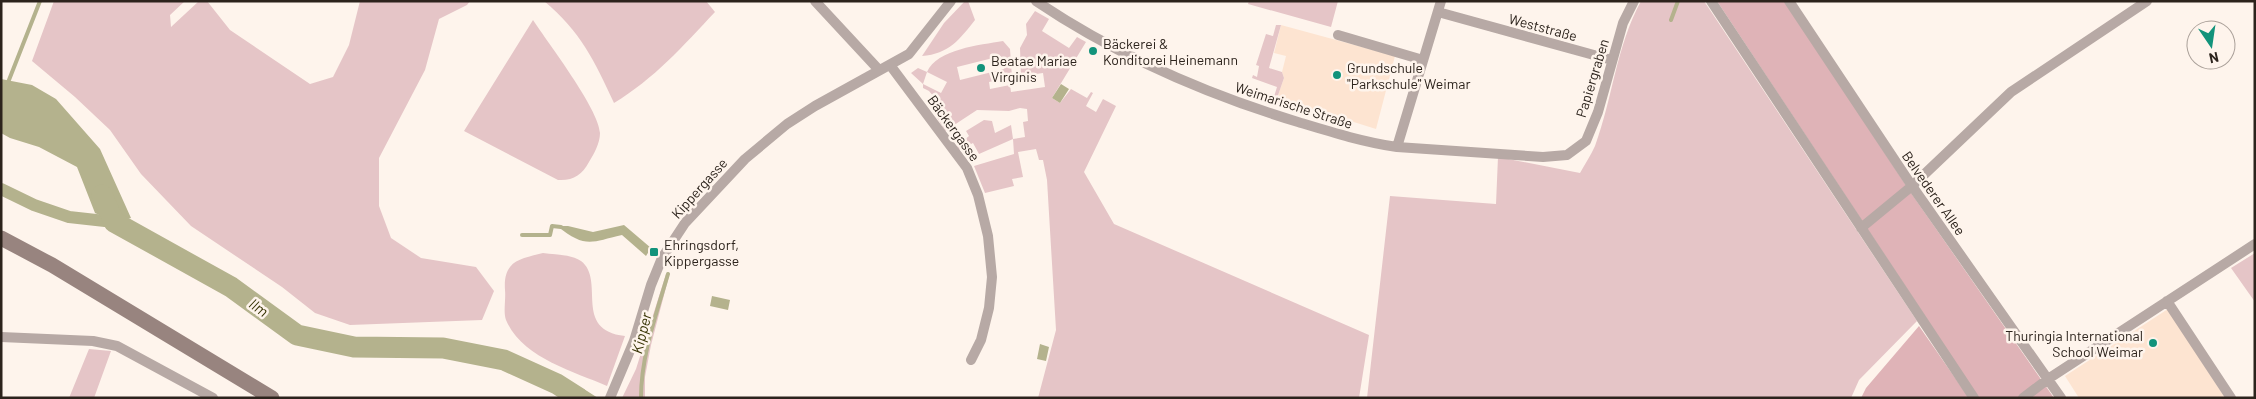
<svg xmlns="http://www.w3.org/2000/svg" width="2256" height="399" font-family="Barlow,sans-serif">
<style>
.built{fill:#fde4d1}
.green{fill:#e5c5c7;fill-rule:evenodd}
.forest{fill:#dfb3b7}
.water{fill:#b4b28d}
.lines{fill:none;stroke-linecap:round;stroke-linejoin:round}
.stream{stroke:#b4b28d;stroke-width:4}
.canal{stroke:#b4b28d;stroke-width:12}
.river{stroke:#b4b28d;stroke-width:21}
.street{stroke:#b7a9a5;stroke-width:10}
.secondary{stroke:#98847f;stroke-width:15}
.poi-dot{fill:#12937b;stroke:#fef4ec;stroke-width:2}
.labels{text-anchor:middle;dominant-baseline:central;stroke-width:5;stroke-linejoin:round;paint-order:stroke}
.street-label{font-size:14px;fill:#2c231c;stroke:#fef4ec}
.poi-label{font-size:14px;fill:#2c231c;stroke:#fef4ec;text-anchor:start}
.water-label{font-size:15px;font-style:italic;fill:#373404;stroke:#fef4ec}
</style>
<rect width="100%" height="100%" fill="#fef4ec"/>
<path class="built" d="M1281,25L1395,56L1376,129L1306,107L1304,109L1276,101L1284,78L1282,72L1286,56L1274,53Z
M2168,309L2225,398H2079L2065,376Z"/>
<path class="green" d="M54,1H185L170,15L171,27L199,1H207L230,30L310,84L333,77L349,45L360,1H470L467,5L439,19L425,70L379,158V206L391,238L421,258L476,267L494,291L482,320L350,325L315,313L282,287L191,226L141,174L110,130L75,97L32,61Z
M544,1H706L715,12C683,46 654,79 614,103C594,60 581,32 544,1Z
M965,1H968L975,20C960,39 949,54 922,56L944,23Z
M1249,1H1338L1331,27L1248,4Z
M1641,1H1704L1917,321L1859,380L1851,398H1367L1390,196L1496,204L1498,157L1580,173C1585,164 1591,155 1595,146C1613,97 1616,47 1641,1Z
M1035,11L1049,19L1042,31L1069,48L1077,37L1086,42L1052,98L1060,103L1071,89L1087,98L1091,92L1093,93L1086,106L1096,112L1103,99L1116,106L1084,172L1114,224L1369,335L1359,398H1038L1056,330L1047,180L1043,160H1039L1036,149L1018,152L1023,177L1012,179L1014,186L985,193L974,166L1014,154L1013,139L979,154L973,143L959,150L957,146L969,136L966,131L984,120L992,121L995,133L1011,125L1013,139L1025,137L1023,122L1028,121L1027,109L1020,108L1009,111L977,110L945,131L936,116L944,109L929,91L923,88V84L911,73L918,68L927,72C937,49 980,45 1003,41L1010,49L1012,77L989,82L990,89L1010,85L1011,92L1045,87L1043,73L1021,76L1020,48L1027,35L1026,24ZM1001,56L1004,69L960,80L957,67ZM927,72L947,82L941,93L923,84Z
M533,20C548,43 599,109 600,133C600,143 594,154 589,162C582,175 573,181 558,180L464,131Z
M1276,25H1281L1269,68L1282,72L1284,78L1276,101L1273,100L1277,87L1252,78L1253,75L1257,77L1259,66L1256,65L1266,34L1273,36Z
M543,253C555,255 571,254 581,261C606,280 572,330 625,336L607,386C573,371 522,358 506,320C503,312 506,299 505,290C503,261 519,259 543,253Z
M2255,253V302L2231,268Z
M666,274L669,276L651,345L645,377V398H622L636,369Z
M89,349L111,351L94,398H69Z"/>
<path class="forest" d="M1717,1H1785L1911,193L2054,398H1979Z
M1919,326L1969,398H1861L1866,388Z"/>
<path class="water" d="M1,79L32,85L56,99L100,149L131,218L114,222L95,213L77,167L39,147L10,138L1,133Z
M1061,84L1069,89L1060,103L1052,98Z
M624,225L651,248L646,256L622,235C591,242 586,249 557,226H568L593,232Z
M712,296L730,300L728,310L710,306Z
M1040,344L1049,347L1046,361L1037,359Z
M504,360C538,367 569,379 598,398H566L545,381L514,369Z"/>
<g class="lines">
<path class="stream" d="M1671,20L1678,1
M7,85L40,1
M522,235H550L552,226L561,227
M641,398C641,356 656,315 668,274"/>
<path class="canal" d="M1,189L34,205L69,217L114,222"/>
<path class="river" d="M102,195L114,222L231,287L297,335L354,347L443,348L504,360L557,384L579,398"/>
<path class="street" d="M815,1L879,70
M1036,1C1116,55 1206,94 1298,122C1331,132 1363,142 1397,147L1543,157L1567,155L1586,141L1598,112L1623,23L1634,1
M1711,1L1974,398
M1789,1L1912,186L2061,398
M1438,12L1612,60
M1338,35L1423,60
M890,65L967,168L978,195L988,236L992,277L989,308L981,340L971,360
M1397,147L1441,1
M1861,228L1912,186L2011,92L2147,1
M2167,301L2231,398
M1,337L93,341L117,346L213,398
M610,398L634,341L651,285L662,258L685,223L745,159L787,124L815,106L909,54L951,1
M2023,398L2048,379L2255,244"/>
<path class="secondary" d="M1,238L52,265L272,398"/>
</g>
<g class="poi-dot">
<circle cx="1093" cy="51" r="5"/>
<circle cx="981" cy="68" r="5"/>
<circle cx="1337" cy="75" r="5"/>
<rect x="649" y="247" width="10" height="10" rx="2.5"/>
<circle cx="2153" cy="343" r="5"/>
</g>
<g class="labels">
<g class="street-label">
<text transform="translate(1543 27) rotate(15)">Weststraße</text>
<text transform="translate(1592 78) rotate(-73)">Papiergraben</text>
<text transform="translate(1294 105) rotate(18)">Weimarische Straße</text>
<text transform="translate(954 128) rotate(54)">Bäckergasse</text>
<text transform="translate(699 188) rotate(-48)">Kippergasse</text>
<text transform="translate(1934 193) rotate(55)">Belvederer Allee</text>
</g>
<g class="poi-label">
<text x="1103" y="43">Bäckerei &amp;<tspan x="1103" dy="16">Konditorei Heinemann</tspan></text>
<text x="991" y="60">Beatae Mariae<tspan x="991" dy="16">Virginis</tspan></text>
<text x="1347" y="67">Grundschule<tspan x="1347" dy="16">"Parkschule" Weimar</tspan></text>
<text x="664" y="244">Ehringsdorf,<tspan x="664" dy="16">Kippergasse</tspan></text>
<text x="2143" y="335" text-anchor="end">Thuringia International<tspan x="2143" dy="16">School Weimar</tspan></text>
</g>
<g class="water-label">
<text transform="translate(259 307) rotate(36)">Ilm</text>
<text transform="translate(641 333) rotate(-76)">Kipper</text>
</g>
</g>
<rect width="2256" height="399" fill="none" stroke="#2c231c" stroke-width="5"/>
<g transform="translate(2211 45) rotate(167)"><circle r="24" fill="#fef4ec" stroke="#aaa099"/>
<path d="M0-4L9 19L0 12L-9 19Z" fill="#12937b"/>
<text y="-8" font-size="14" font-weight="bold" text-anchor="middle" fill="#2c231c">N</text>
</g>
</svg>
